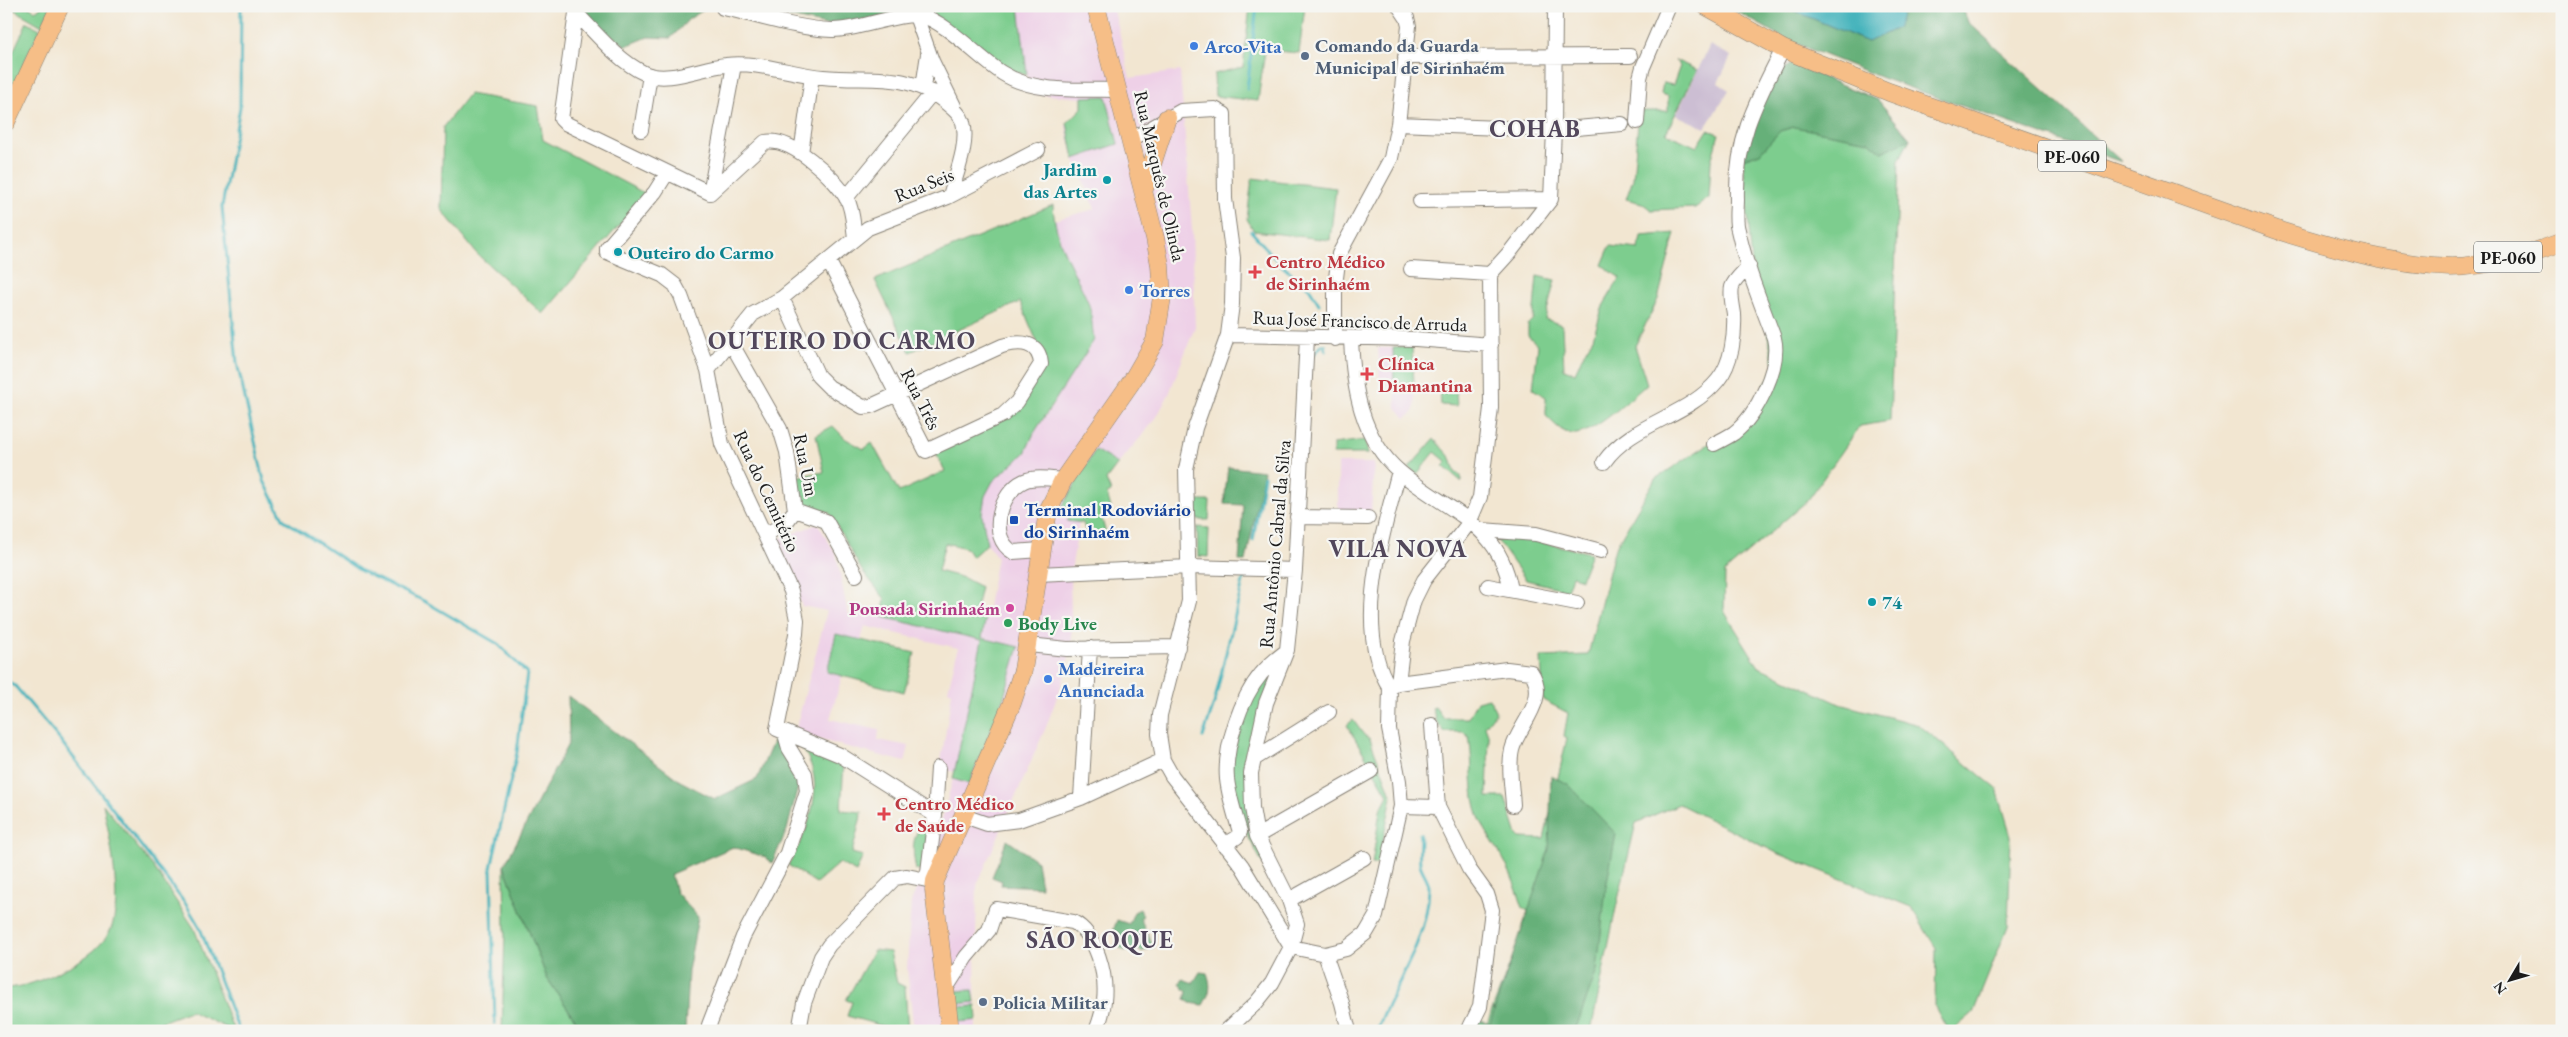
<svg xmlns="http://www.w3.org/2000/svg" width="2568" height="1037" font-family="'EB Garamond',serif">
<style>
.built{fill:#eed0e7}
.industrial{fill:#ccbed3}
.green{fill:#7dcd8e;stroke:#4c7455}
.forest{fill:#66b079;stroke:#41664a}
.water{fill:#42b2bb;stroke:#2f676c}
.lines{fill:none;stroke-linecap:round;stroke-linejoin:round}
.stream{stroke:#42b2bb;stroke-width:3}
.minor-casing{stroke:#878176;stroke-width:16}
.major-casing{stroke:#878176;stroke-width:19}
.minor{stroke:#fff;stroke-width:14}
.major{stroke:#f6be87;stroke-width:18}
.shop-dot{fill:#3f7fe0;stroke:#f6f6f2;stroke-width:2}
.service-dot{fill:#5c6f8a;stroke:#f6f6f2;stroke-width:2}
.culture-dot{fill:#0f9aa8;stroke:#f6f6f2;stroke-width:2}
.health-dot{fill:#e0444e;stroke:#f6f6f2;stroke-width:2}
.transit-dot{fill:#1a4fb4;stroke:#f6f6f2;stroke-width:2}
.hotel-dot{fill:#d1479c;stroke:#f6f6f2;stroke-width:2}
.leisure-dot{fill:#2e9e5b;stroke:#f6f6f2;stroke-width:2}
.labels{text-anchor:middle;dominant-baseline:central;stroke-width:4.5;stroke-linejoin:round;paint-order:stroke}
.shield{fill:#f6f6f2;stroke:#5d5d5c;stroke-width:1}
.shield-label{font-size:18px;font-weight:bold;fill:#1c1c1c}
.service-label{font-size:19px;font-weight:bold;fill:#4e5e75;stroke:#f6f6f2;text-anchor:start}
.shop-label{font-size:19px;font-weight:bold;fill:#366cbe;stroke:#f6f6f2;text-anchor:start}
.culture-label{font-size:19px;font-weight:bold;fill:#0d838f;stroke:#f6f6f2;text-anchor:start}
.street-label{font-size:19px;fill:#1c1c1c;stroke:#f6f6f2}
.health-label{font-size:19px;font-weight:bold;fill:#be3a42;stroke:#f6f6f2;text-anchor:start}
.transit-label{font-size:19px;font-weight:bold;fill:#164399;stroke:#f6f6f2;text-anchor:start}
.hotel-label{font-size:19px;font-weight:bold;fill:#b23c85;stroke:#f6f6f2;text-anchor:end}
.leisure-label{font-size:19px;font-weight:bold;fill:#27864d;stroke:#f6f6f2;text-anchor:start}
.district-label{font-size:24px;font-weight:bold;letter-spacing:1px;fill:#52475b;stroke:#f6f6f2}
</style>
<rect width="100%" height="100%" fill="#f6f6f2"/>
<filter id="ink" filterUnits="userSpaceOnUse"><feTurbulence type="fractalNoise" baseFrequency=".02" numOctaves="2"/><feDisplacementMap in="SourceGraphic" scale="10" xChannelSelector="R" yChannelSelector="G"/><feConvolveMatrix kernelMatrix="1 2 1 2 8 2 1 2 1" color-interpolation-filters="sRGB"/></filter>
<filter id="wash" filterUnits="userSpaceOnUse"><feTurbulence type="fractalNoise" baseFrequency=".0096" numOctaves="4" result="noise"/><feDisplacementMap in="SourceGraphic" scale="20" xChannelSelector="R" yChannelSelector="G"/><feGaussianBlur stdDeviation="1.12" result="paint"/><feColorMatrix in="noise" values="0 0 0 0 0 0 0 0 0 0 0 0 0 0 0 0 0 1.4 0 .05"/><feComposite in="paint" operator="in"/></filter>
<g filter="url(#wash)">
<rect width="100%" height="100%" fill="#f2e6d1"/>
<path class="built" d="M1019,6H1113L1130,78L1180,71L1192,229L1195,327L1169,394L1155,420L1118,464L1095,450L1062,506L1071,511L1067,521L1079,522L1070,577L1072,644L1064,678L1046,727L977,885L975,983L976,1031H914L907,968L911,902L934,847L955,772L940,768L952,692L948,690L958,648L865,626L861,640L837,634L828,672L842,676L830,719L879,730L878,740L909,746L905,762L802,735L796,728L827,611L802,606L775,540L818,524L836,554L848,614L882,617L982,640L997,557L987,544L983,529L982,514L985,496L993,481L1025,453L1034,433L1053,405L1089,303L1066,259L1054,220L1095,209L1073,156L1066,126L1082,108V98L1033,94L1027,75Z
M1412,347L1415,406L1412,414L1405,418L1396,407L1395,384L1380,385L1378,348Z
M1338,463H1374L1371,515L1338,513Z"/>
<path class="industrial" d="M1710,45L1731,56L1718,83L1729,90L1705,128L1676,115Z"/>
<path class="green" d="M8,6L31,7L35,11L43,6H51L42,26Z
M930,6H1019L1027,75C990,67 959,34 929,11Z
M1250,6H1305L1299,53L1265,50L1258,101L1215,96L1214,74L1243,67Z
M27,22L40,29L6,101V67Z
M1675,60L1697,70L1666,133L1697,147L1708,130L1719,134L1711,161L1709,198L1695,208L1651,210L1642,203L1626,199L1633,179L1639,111H1668V96L1661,94L1663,83L1673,85L1680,66Z
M1791,64L1878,100L1910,139L1899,160L1890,421L1860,426L1808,500L1725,572L1724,611L1759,667L1840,704L1919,725L1997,789L2011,836L2008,926L1973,1013L1952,1031H1948L1935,1007L1936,948L1911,907L1777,853L1679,804L1636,823L1616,908L1591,1031H1484L1525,925L1528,911L1523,908C1518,893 1513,878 1506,864C1498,848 1486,834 1479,817C1469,791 1474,763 1469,737L1463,732H1445L1436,721L1432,708L1435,707L1443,718H1468L1477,701L1489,698L1496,712L1485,726L1489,737L1487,797H1505L1517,835L1520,838L1544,839L1567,738L1564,736L1568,713L1543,700L1541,657L1588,655L1615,548L1655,479L1742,422L1775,368L1752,264L1743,159Z
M469,94L538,106L543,140L646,194L543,314L477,254L441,209L443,127Z
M1106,96L1118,144L1074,159L1067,123L1082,108V97Z
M1252,178L1336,188L1330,240L1254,231L1247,219Z
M1053,205C1055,244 1073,267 1088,302C1092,313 1092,328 1094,340L1034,433L1025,453L993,481L985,496L982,514L987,544L972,557L966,548L945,543L938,571L964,578L981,587L975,613L986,616L982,638L1019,647L1003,700L969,784L953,779L982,640L882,617L885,599L861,569L829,512L799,504L795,477L824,472L816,435L833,426L846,439L864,449L872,443L899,492L945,471L935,452L1004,419L1044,358L1020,302L910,352L875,280Z
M1675,233L1658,299L1635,346L1647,384C1631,398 1596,432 1576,434C1563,435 1555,424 1546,416V397L1533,389L1538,345L1528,336V324L1533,319L1537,276L1555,280L1545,319L1562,325L1564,369L1575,373L1584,353L1593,338L1603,306L1620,278L1602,265L1610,246L1639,249L1641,236Z
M1412,347L1414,383L1394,384L1393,348Z
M1440,389L1456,390L1457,406L1441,405Z
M1434,439L1451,458L1455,472L1461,476L1462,482L1443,466L1447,462L1435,452L1417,474L1409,468Z
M1365,440L1368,454H1333V444Z
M1095,450L1118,464L1106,480L1111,492L1107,494L1111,508L1100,512L1106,534L1088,539L1083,523L1067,521L1071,511L1062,507Z
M1196,501H1210L1209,520H1197Z
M1197,527L1209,528L1208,557L1198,556Z
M1492,533H1499L1591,553L1581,579L1572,576L1567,590L1526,580Z
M836,634L915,653L904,692L827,672Z
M1277,665L1249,771L1265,863L1263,864L1244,829L1230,775L1241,718L1253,694Z
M1353,720L1364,735L1370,739L1392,797L1378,864H1372L1380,811L1388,795L1347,725Z
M796,742L844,762L841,810L862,812L852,853L863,856L856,872L839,863L816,883L788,865C806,836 825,791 808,758C806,752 800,747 796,742Z
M103,804L155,869L194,928L234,1031L190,1011L138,1031H6V988C26,987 42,980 60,971C78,963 100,950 110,931C124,904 109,834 103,804Z
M925,820H928L926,872L916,870C912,850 911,836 925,820Z
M504,866L547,978L583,1031H502L505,932Z
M874,950L890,952L897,983L905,987L908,1031H890V1028L847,1016L852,1002L846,1000Z
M973,990L975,1002L957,1004L956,991Z
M976,1006L977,1020L959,1022L958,1007Z"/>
<path class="forest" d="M567,6H710L689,19L671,38L648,37L626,46Z
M740,6H930L929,11L907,10L865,21L826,25Z
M1727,6H1783L1868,42L1897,28L1906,6H1962L1968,22L2122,162L1885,79L1787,40Z
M1791,64L1878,100L1910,139L1882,152L1869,141L1794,127L1780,131L1760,153L1743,159L1754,120L1773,77Z
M1228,467L1264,471L1246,561H1239L1243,505L1224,504Z
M568,696L680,781L715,799L757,779L779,728L802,771L787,830L772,863L765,857L733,847L671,874L676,892L698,917L688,971L685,1031H583L547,978L504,866L569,742Z
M1551,776L1568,784L1616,834L1606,887L1597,970L1575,1031H1466L1474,1018L1490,1023L1549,849Z
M1007,840L1037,861L1041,887L1001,885L1002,881L992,877Z
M1140,909L1143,916L1140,918L1154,947L1141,952L1139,949C1127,954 1126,952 1116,945L1120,933L1113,931L1117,920L1129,924L1134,912Z
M1200,972L1207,973C1212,987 1210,993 1203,1005L1190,1003L1185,999L1187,992L1180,984L1183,979L1193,983Z"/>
<path class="water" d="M1783,6H1906L1897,28L1868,42Z"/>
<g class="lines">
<path class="stream" d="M241,6L240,107L222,207L237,363L264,481L284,520L361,571L424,601L498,644L527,673L517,752L491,868L495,1024
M1247,89L1257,6
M1251,231L1280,264L1309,288L1319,304
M1312,356L1322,345H1325L1326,351
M1253,540L1264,476
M6,680L15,686L60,740L187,906L200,928L239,1031
M1203,737L1214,704L1245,573
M1377,1031C1395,983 1427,942 1429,889C1430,880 1422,873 1420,864C1419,854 1420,844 1420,834"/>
</g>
</g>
<g filter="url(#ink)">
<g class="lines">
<defs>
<path id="minor" d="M723,8C757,15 797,29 832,30C857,31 901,11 922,16C946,22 980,59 1002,73C1035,94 1080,89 1118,90
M576,13C596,33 618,61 644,73C668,84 701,67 726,65C758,61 791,74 823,77C869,82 906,70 945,102C952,108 960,113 963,122C969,144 956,174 950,196
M576,13L561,119L565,123L710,193
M916,16L932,61L954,106
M1405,57L1630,56
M923,87L928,54
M1637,122L1640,78L1643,67L1669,6
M1398,124L1554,130L1622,124
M641,130L650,75
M1132,139L1181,111L1215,109L1224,114L1225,199L1233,258L1232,304L1228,335L1195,428L1186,469L1189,601L1160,715L1159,734L1163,760L1172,776L1242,866L1291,947
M801,153L812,76
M667,173L655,192L607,248V252L662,275L675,285L681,296L708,370L722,444L791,591L797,620L796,634L777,729L840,755L935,815
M710,193L765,142C792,137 834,177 847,199C853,210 853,225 855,237
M710,193L734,65
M846,198L933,92
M1420,201L1551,199
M1411,269L1490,274
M782,298L818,376L829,387L863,407L871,406L1002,346C1020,341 1039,341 1041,364L1017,402L1003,415L926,451L829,262
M1228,335L1416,339L1491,345
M1335,339V286L1339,254L1391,158L1398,124L1409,26L1407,18L1399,6
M1351,339C1353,386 1361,439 1400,472C1447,512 1499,522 1511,590
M730,341L780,429L787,452L795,510L785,524L766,534
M708,370L753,314L782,298L868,228L948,197L1038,150
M1714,444C1720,441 1728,437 1734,433C1757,415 1781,366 1774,338C1761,303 1746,267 1738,230C1735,221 1737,209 1737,200C1735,139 1756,102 1783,49
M1604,462C1631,423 1688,417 1718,380C1732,363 1735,335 1734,314C1733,306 1730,295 1732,287C1734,280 1744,272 1749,266
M795,510L826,521L856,575
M1297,517L1368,518
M1482,530L1536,534L1601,551
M1041,550L1013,552C987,537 1000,492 1024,481C1035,476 1052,479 1063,480
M1038,574L1189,567L1295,570
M1488,586L1577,603
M1029,645L1067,649L1178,647
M1398,683L1507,669L1531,672C1550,700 1518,725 1512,750C1508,767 1512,788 1513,805
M1390,688L1398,683L1403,641L1414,600L1424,580L1469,523L1480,497L1491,408L1490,274L1510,252L1551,199L1554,130L1555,6
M1390,688C1352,630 1383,534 1399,471
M1432,725L1438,807L1469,869L1487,894L1492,910L1480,1007L1468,1031
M1254,759L1329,712
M1081,798L1090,648
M1401,806L1438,807
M964,816L987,824L1019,820L1081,798L1163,760
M1257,836L1371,771
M1224,845L1237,837L1240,832C1235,815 1229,797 1227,779C1224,747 1241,698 1261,674C1268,666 1276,659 1284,653
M1289,900L1364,858
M1291,947L1325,954L1346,949L1366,933L1376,916L1401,806L1399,781L1389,729L1390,688
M1325,954L1342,1003L1349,1031
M945,990L966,957L989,930L996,909L1073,922C1097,934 1107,976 1104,1001C1103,1011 1100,1021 1096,1031
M709,1025L743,937L787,853L807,791L805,774L789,748L785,734
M799,1031L804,1003L821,957L829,945L895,878L907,876L927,880L935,815L938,768
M1226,1031L1256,1003L1272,983L1291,947L1297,924L1289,900L1257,836L1252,808L1251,773L1266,703L1287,650L1295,570L1307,338"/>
<path id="major" d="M1706,6L1783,49L1889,92L2280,231C2335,248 2392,265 2451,267C2483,267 2531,254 2562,242
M6,122L60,6
M1144,189L1167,118
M950,1031L934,890L935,881L1012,703L1023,670L1048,511L1063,480L1132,381L1155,341L1162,297L1160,265L1155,238L1096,6"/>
</defs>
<use href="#minor" class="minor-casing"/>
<use href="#major" class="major-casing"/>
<use href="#minor" class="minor"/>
<use href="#major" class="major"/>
</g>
</g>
<g class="shop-dot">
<circle cx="1194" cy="46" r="5"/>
<circle cx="1129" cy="290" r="5"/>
<circle cx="1048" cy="679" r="5"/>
</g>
<g class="service-dot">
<circle cx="1305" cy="56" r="5"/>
<circle cx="983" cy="1002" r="5"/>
</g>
<g class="culture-dot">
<circle cx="1107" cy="180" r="5"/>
<circle cx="618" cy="252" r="5"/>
<circle cx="1872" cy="602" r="5"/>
</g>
<g class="health-dot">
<path d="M1252.5 264.5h5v5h5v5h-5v5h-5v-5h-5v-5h5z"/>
<path d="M1364.5 366.5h5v5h5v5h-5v5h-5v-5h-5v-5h5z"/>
<path d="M881.5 806.5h5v5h5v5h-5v5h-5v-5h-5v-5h5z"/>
</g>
<rect class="transit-dot" x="1009" y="515" width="10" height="10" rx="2.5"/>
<circle class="hotel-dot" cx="1010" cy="608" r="5"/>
<circle class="leisure-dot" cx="1008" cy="623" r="5"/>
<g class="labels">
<g class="shield">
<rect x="2038" y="140.5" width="68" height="31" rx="4"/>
<rect x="2474" y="241.5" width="68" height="31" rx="4"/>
</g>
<g class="shield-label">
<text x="2072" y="156">PE-060</text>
<text x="2508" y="257">PE-060</text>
</g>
<g class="service-label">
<text x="1315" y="45">Comando da Guarda<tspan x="1315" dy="22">Municipal de Sirinhaém</tspan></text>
<text x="993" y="1002">Policia Militar</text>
</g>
<g class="shop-label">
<text x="1204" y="46">Arco-Vita</text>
<text x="1139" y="290">Torres</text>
<text x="1058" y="668">Madeireira<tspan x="1058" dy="22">Anunciada</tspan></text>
</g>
<g class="culture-label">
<text x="1097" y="169" text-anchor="end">Jardim<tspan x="1097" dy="22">das Artes</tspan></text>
<text x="628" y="252">Outeiro do Carmo</text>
<text x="1882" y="602">74</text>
</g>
<g class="street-label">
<text transform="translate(1160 176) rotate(77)">Rua Marquês de Olinda</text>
<text transform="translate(924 185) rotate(-22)">Rua Seis</text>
<text transform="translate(1360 321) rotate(2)">Rua José Francisco de Arruda</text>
<text transform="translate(921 399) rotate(63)">Rua Três</text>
<text transform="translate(806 465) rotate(79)">Rua Um</text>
<text transform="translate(767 491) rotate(65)">Rua do Cemitério</text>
<text transform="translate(1275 544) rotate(-85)">Rua Antônio Cabral da Silva</text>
</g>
<g class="health-label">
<text x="1266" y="261">Centro Médico<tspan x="1266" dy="22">de Sirinhaém</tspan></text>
<text x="1378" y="363">Clínica<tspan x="1378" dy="22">Diamantina</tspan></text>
<text x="895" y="803">Centro Médico<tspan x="895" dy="22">de Saúde</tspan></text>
</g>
<g class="transit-label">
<text x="1024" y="509">Terminal Rodoviário<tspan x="1024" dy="22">do Sirinhaém</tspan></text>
</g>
<g class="hotel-label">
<text x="1000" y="608">Pousada Sirinhaém</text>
</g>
<g class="leisure-label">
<text x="1018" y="623">Body Live</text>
</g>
<g class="district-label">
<text x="1535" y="128">COHAB</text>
<text x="842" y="340">OUTEIRO DO CARMO</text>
<text x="1398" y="548">VILA NOVA</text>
<text x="1100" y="939">SÃO ROQUE</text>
</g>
</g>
<rect width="2568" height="1037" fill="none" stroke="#f6f6f2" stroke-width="25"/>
<g transform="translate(2510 980) rotate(232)" stroke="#f6f6f2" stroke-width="4" paint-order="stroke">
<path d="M0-4L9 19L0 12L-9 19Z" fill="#1c1c1c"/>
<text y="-8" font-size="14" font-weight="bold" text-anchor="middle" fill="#1c1c1c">N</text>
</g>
</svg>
